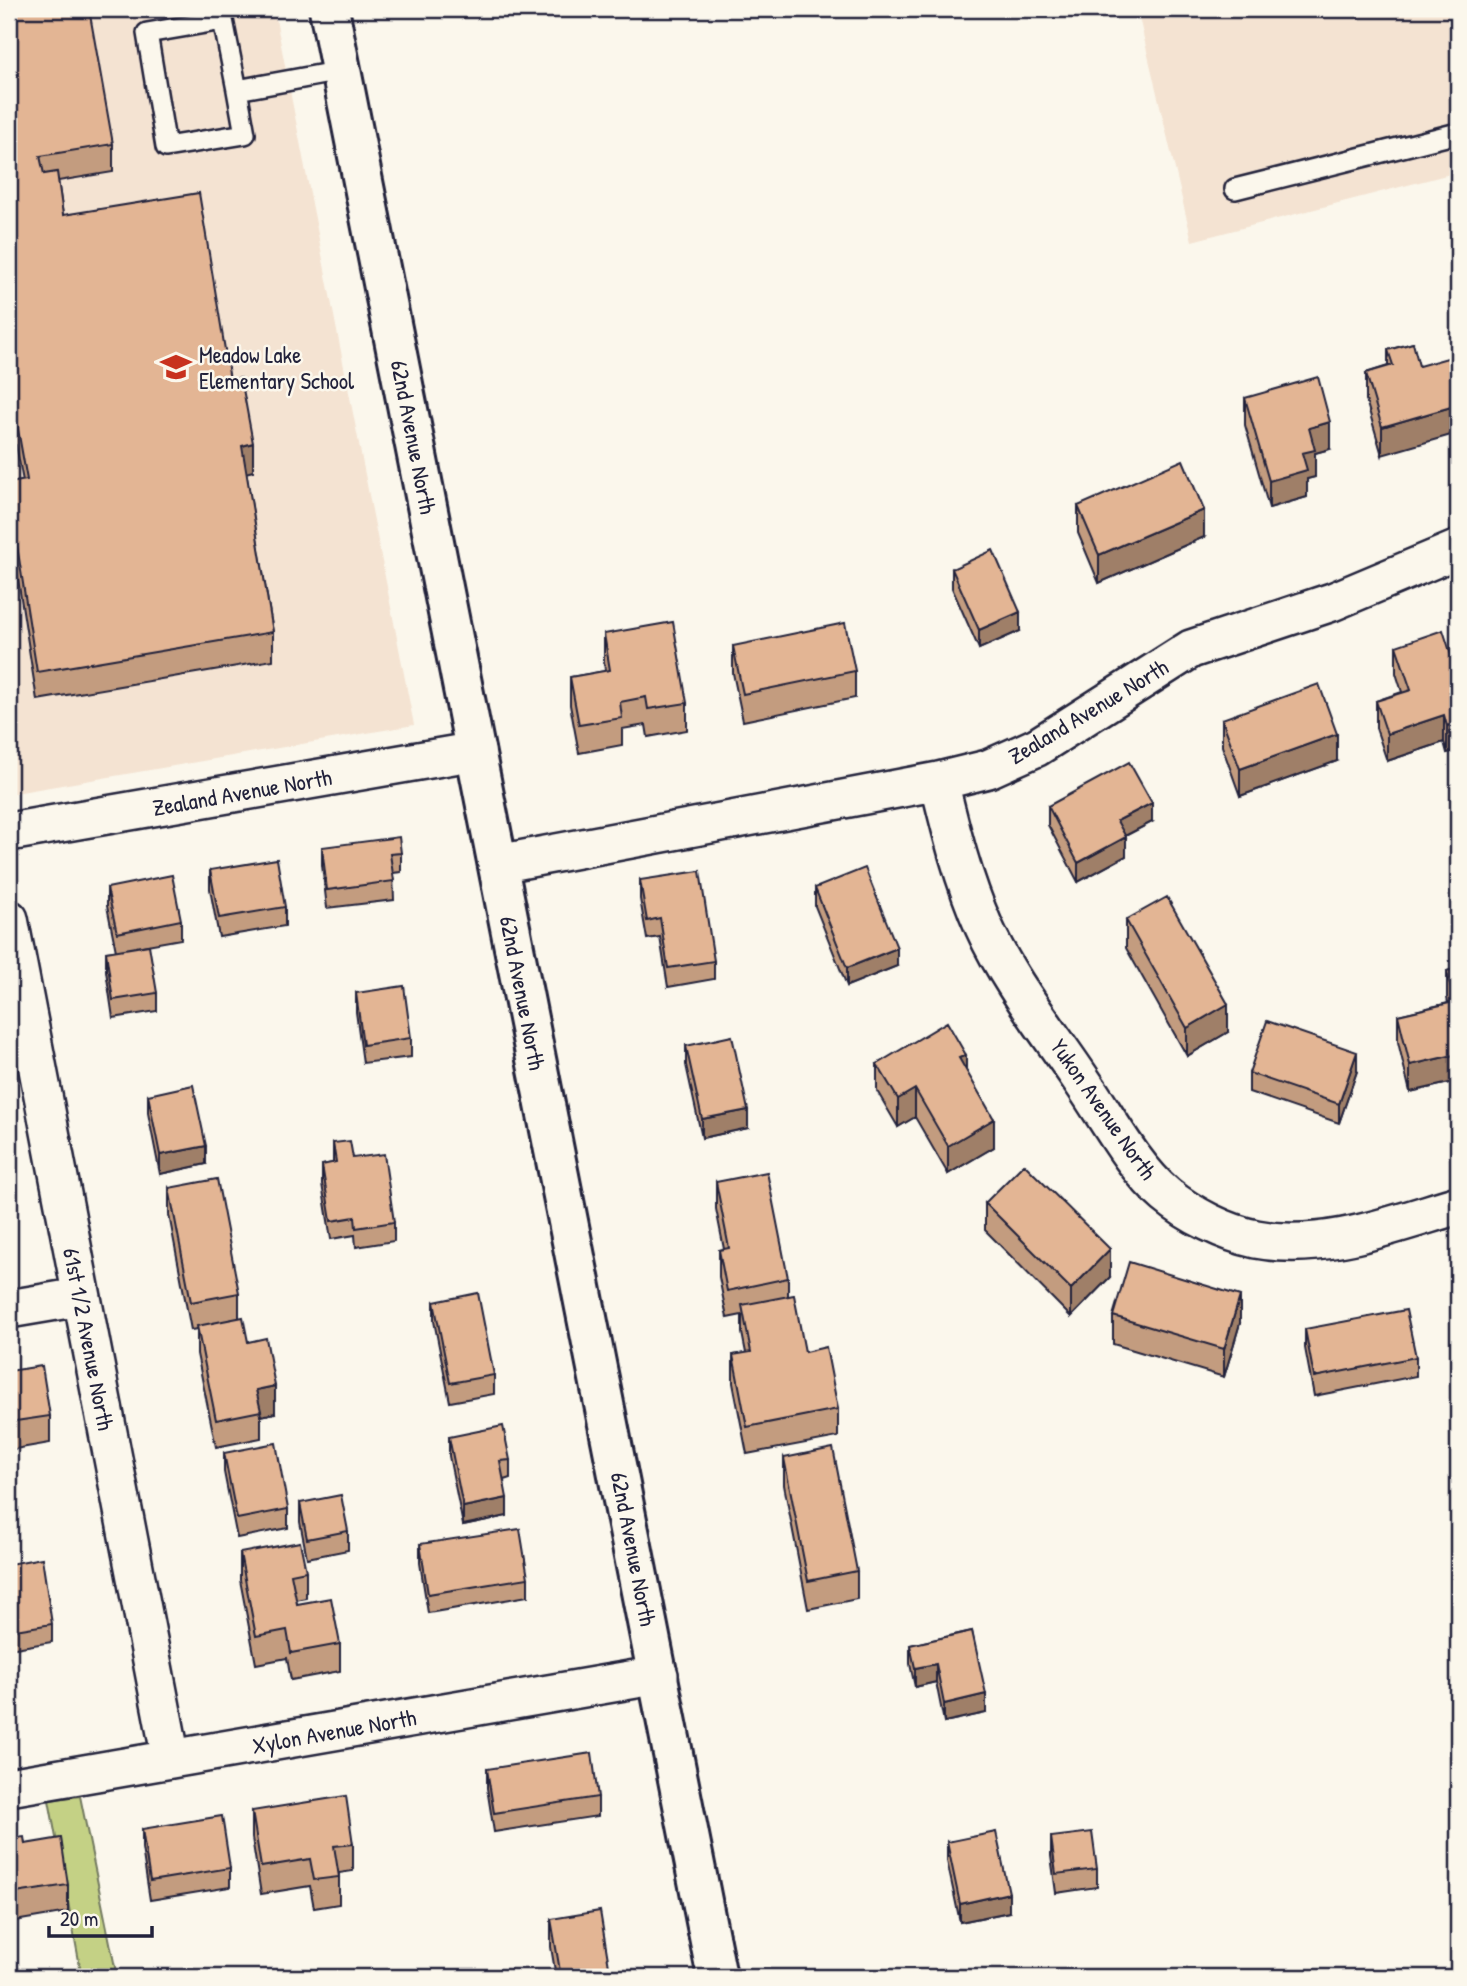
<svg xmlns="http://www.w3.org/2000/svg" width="1467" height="1986" font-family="'Patrick Hand',sans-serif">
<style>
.built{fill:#f4e3d2}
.green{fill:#c4d185;stroke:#737a60;stroke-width:2}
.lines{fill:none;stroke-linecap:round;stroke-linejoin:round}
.lane-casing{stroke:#22223b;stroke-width:24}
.street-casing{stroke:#22223b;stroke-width:42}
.secondary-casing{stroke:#22223b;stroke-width:44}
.lane{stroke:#fbf7ec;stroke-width:19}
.street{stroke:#fbf7ec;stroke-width:37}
.secondary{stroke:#fbf7ec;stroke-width:38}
.wall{fill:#c39c7f;stroke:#22223b;stroke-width:2}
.shaded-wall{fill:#9f7f68;stroke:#22223b;stroke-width:2}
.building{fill:#e3b594;stroke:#22223b;stroke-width:2}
.labels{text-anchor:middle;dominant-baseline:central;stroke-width:5;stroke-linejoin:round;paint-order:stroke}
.poi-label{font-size:23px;fill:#22223b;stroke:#fbf7ec;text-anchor:start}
.street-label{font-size:23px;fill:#22223b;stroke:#fbf7ec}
</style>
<rect width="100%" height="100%" fill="#fbf7ec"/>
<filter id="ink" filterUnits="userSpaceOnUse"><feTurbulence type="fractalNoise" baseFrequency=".0143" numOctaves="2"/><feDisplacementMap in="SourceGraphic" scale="14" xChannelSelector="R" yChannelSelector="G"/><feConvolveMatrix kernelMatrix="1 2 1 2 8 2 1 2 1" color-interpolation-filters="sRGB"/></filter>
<g filter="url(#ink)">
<path class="built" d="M9,9H274L414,725L9,794Z
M1137,9H1458V172L1192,241Z"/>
<path class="green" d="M80,1796L117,1977H82L49,1800Z"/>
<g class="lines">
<defs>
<path id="lane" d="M237,90L245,134L166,147L147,33L223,20L237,90L341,71
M1235,189L1458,133"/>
<path id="street" d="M939,781C951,831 963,880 984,927C1009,983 1051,1034 1084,1084C1108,1119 1134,1168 1166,1195C1190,1215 1226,1233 1256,1239C1324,1252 1394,1224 1458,1205
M9,832L476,751
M498,864L939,781L988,769L1037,747L1191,649L1332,602L1458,549
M9,919L171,1759
M9,1309L80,1297
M9,1787L659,1675"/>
<path id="secondary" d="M329,9L717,1977"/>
</defs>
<use href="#lane" class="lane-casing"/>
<use href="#street" class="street-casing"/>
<use href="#secondary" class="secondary-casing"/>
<use href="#lane" class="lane"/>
<use href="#street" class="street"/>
<use href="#secondary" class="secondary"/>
</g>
<path class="wall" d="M9,9L113,144V172L58,181L63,215L230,380L253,471L246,472L273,632V660L37,700L9,522V483L23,481L16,445L9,446Z
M1413,343L1382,455L1366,400V373L1388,366V350Z
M1245,398L1330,449L1315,453V477L1307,479V497L1269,508L1245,425Z
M1078,506L1204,537L1099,583L1078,533Z
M952,569L1020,631L979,649L952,588Z
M604,634L687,703V730L648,737L646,725L622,729V745L579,753L570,705V677L605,671L604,661Z
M733,646L855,671V698L743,721L733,673Z
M1396,646L1458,676V750L1447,753L1444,742L1387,761L1376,728V701L1402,692L1396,673Z
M1222,719L1337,761L1240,796L1222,746Z
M1048,806L1152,822L1125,836L1126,856L1078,882L1048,825Z
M322,847L401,853V872L393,873L394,900L327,908L322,865Z
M210,870L285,907V926L219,937L210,889Z
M640,880L714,961V979L668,987L660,937L647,939L640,899Z
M107,888L181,920V939L136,947L157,993V1011L113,1018L106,971V952L116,951L107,906Z
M815,888L897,966L847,986L815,906Z
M1126,920L1228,1032L1187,1056L1126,948Z
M1458,968V1081L1410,1092L1398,1042V1015L1448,1003L1447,998V971Z
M356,993L411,1038V1057L363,1063L356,1012Z
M686,1046L748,1128L702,1138L686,1065Z
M877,1064L966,1069L994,1147L948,1174L915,1117L898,1127L877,1091Z
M1357,1071L1339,1123L1249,1092V1073Z
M148,1095L206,1164L160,1174L148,1113Z
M333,1143L353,1158L394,1222V1241L356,1247L355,1235L331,1239L322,1184V1165L333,1163Z
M716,1182L788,1278V1296L805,1352L838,1409V1437L747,1454L733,1383V1355L746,1353L742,1333V1315L727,1318L719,1277V1250L724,1249L716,1209Z
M169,1188L239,1293V1318L275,1413L261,1416V1438L216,1447L197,1354V1329L191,1330L169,1215Z
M985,1203L1110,1277L1071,1317L985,1230Z
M434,1302L494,1375V1394L450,1402L434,1321Z
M1113,1316L1240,1323L1224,1377L1113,1344Z
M1305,1329L1416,1357V1376L1314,1396L1305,1348Z
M9,1371L50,1416V1443L9,1450Z
M449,1437L510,1460V1478L504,1480L507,1516L463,1525L449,1456Z
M224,1453L288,1509V1528L237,1538L224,1472Z
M784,1458L857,1571V1599L808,1609L784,1485Z
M300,1503L348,1531V1550L307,1558L300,1522Z
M420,1544L528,1578V1596L428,1613L420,1563Z
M240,1553L306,1571V1598L296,1600L297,1604L340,1644V1671L291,1680L287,1658L256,1664L240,1580Z
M9,1564L52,1624V1642L9,1649Z
M972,1631L986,1713L944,1722L936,1682L915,1687L910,1664V1645Z
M487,1769L598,1797V1816L494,1832L487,1788Z
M252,1811L353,1844V1871L339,1873V1904L314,1908L310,1886L261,1894L252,1838Z
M142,1829L230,1868V1887L150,1900L142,1848Z
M1051,1837L1097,1869V1887L1056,1893L1051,1856Z
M9,1839L25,1844L68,1885V1912L9,1922Z
M947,1842L1009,1912L960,1922L947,1861Z
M551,1919L610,1972L621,1977H556L551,1947Z"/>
<path class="shaded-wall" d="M1458,405V433L1382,455V427Z
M1330,422V449L1315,453V477L1307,479V497L1269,508V481L1302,453L1309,428Z
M253,443V471L242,474V446Z
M1204,510V537L1099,583V555Z
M1020,612V631L979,649V630Z
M1444,715V742L1387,761V734Z
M1458,722V750L1447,753V726Z
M1337,734V761L1240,796V769Z
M1152,803V822L1117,840V821Z
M1126,837V856L1078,882V863Z
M897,948V966L847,986V968Z
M1228,1004V1032L1187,1056V1028Z
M1357,1052V1071L1339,1123V1104Z
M1458,1054V1081L1410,1092V1065Z
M966,1055V1082L959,1058Z
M915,1089V1117L898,1127V1099Z
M748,1110V1128L702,1138V1119Z
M994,1119V1147L948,1174V1146Z
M206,1146V1164L160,1174V1155Z
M1110,1249V1277L1071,1317V1289Z
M1240,1296V1323L1224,1377V1349Z
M275,1386V1413L261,1416L256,1390Z
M507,1498V1516L463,1525V1507Z
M936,1664V1682L915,1687V1668Z
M986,1694V1713L944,1722V1704Z
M1009,1893V1912L960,1922V1904Z"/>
<path class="building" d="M9,9H89L113,144L40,156L44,174L57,172L63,215L199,193L230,380L241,378L253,443L242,446L273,632L37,672L9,495V483L27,480L16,418L9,419V225H12L9,204Z
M1413,343L1419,366L1458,355V405L1382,427L1366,373L1393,365L1388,350Z
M1318,377L1330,422L1309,428L1315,450L1302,453L1307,470L1269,481L1245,398Z
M1183,460L1204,510L1099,555L1078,506Z
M993,550L1020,612L979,630L952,569Z
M673,622L687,703L648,709L646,697L620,702L622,718L579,725L570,677L610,670L604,634Z
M845,623L855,671L743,694L733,646Z
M1443,630L1458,676V722L1447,726L1444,715L1387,734L1376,701L1411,690L1396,646Z
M1319,684L1337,734L1240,769L1222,719Z
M1129,762L1152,803L1117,821L1126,837L1078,863L1048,806Z
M399,837L401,853L390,854L394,881L327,890L322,847Z
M277,859L285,907L219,918L210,870Z
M865,868L897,948L847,968L815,888Z
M700,871L714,961L668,968L660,918L647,921L640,880Z
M172,875L181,920L117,933L107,888Z
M1167,897L1228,1004L1187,1028L1126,920Z
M149,945L157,993L113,1000L106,952Z
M1458,968V1054L1410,1065L1398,1015L1454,1002L1447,971Z
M404,986L411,1038L363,1045L356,993Z
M1267,1021L1357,1052L1339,1104L1249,1073Z
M947,1022L966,1055L959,1058L994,1119L948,1146L915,1089L898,1099L877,1064Z
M732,1036L748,1110L702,1119L686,1046Z
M193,1085L206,1146L160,1155L148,1095Z
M350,1141L353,1158L384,1154L394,1222L356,1228L355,1217L331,1221L322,1165L336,1162L333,1143Z
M1024,1164L1110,1249L1071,1289L985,1203Z
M767,1172L788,1278L727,1291L719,1250L729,1248L716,1182Z
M217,1179L239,1293L191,1302L169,1188Z
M1129,1262L1240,1296L1224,1349L1113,1316Z
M478,1293L494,1375L450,1383L434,1302Z
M794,1295L805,1352L826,1347L838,1409L747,1427L733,1355L751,1352L742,1305Z
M1406,1310L1416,1357L1314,1377L1305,1329Z
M243,1317L248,1342L266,1338L275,1386L256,1390L261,1411L216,1420L197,1326Z
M42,1366L50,1416L9,1422V1371Z
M503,1426L510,1460L500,1461L507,1498L463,1507L449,1437Z
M276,1443L288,1509L237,1519L224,1453Z
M833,1448L857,1571L808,1581L784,1458Z
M341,1495L348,1531L307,1539L300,1503Z
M520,1529L528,1578L428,1594L420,1544Z
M300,1542L306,1571L291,1574L297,1604L331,1598L340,1644L291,1653L287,1630L256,1636L240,1553Z
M42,1558L52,1624L9,1631V1564Z
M972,1631L986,1694L944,1704L936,1664L915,1668L910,1645Z
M592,1753L598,1797L494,1813L487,1769Z
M346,1796L353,1844L334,1846L339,1877L314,1880L310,1859L261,1867L252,1811Z
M222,1816L230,1868L150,1881L142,1829Z
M996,1832L1009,1893L960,1904L947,1842Z
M1092,1832L1097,1869L1056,1874L1051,1837Z
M24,1837L25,1844L61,1838L68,1885L9,1894V1839Z
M600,1911L610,1972L620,1971L621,1977H561L551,1919Z"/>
</g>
<defs>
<symbol id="school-bare" viewBox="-9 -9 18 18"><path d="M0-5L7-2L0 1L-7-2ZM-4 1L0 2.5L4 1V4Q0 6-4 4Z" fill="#c8321e" stroke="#fbf7ec" stroke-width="2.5" paint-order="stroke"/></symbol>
</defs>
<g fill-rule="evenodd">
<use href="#school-bare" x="154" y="345" width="44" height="44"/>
</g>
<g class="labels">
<g class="poi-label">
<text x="199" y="354">Meadow Lake<tspan x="199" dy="26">Elementary School</tspan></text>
</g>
<g class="street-label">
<text transform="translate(414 437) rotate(79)">62nd Avenue North</text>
<text transform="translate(1088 711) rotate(-31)">Zealand Avenue North</text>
<text transform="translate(242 792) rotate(-10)">Zealand Avenue North</text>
<text transform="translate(523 993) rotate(79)">62nd Avenue North</text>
<text transform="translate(1104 1109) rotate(55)">Yukon Avenue North</text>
<text transform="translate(89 1339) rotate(79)">61st 1/2 Avenue North</text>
<text transform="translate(634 1549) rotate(79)">62nd Avenue North</text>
<text transform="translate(334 1731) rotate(-10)">Xylon Avenue North</text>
</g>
</g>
<rect width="1467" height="1986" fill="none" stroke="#fbf7ec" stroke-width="35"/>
<rect x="18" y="18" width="1432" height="1951" fill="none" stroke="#22223b" stroke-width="2.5" filter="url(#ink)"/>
<path d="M49 1926v10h103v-10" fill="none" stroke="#22223b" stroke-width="3.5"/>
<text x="60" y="1926" font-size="21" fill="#22223b" stroke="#fbf7ec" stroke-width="5" paint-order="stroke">20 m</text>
</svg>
